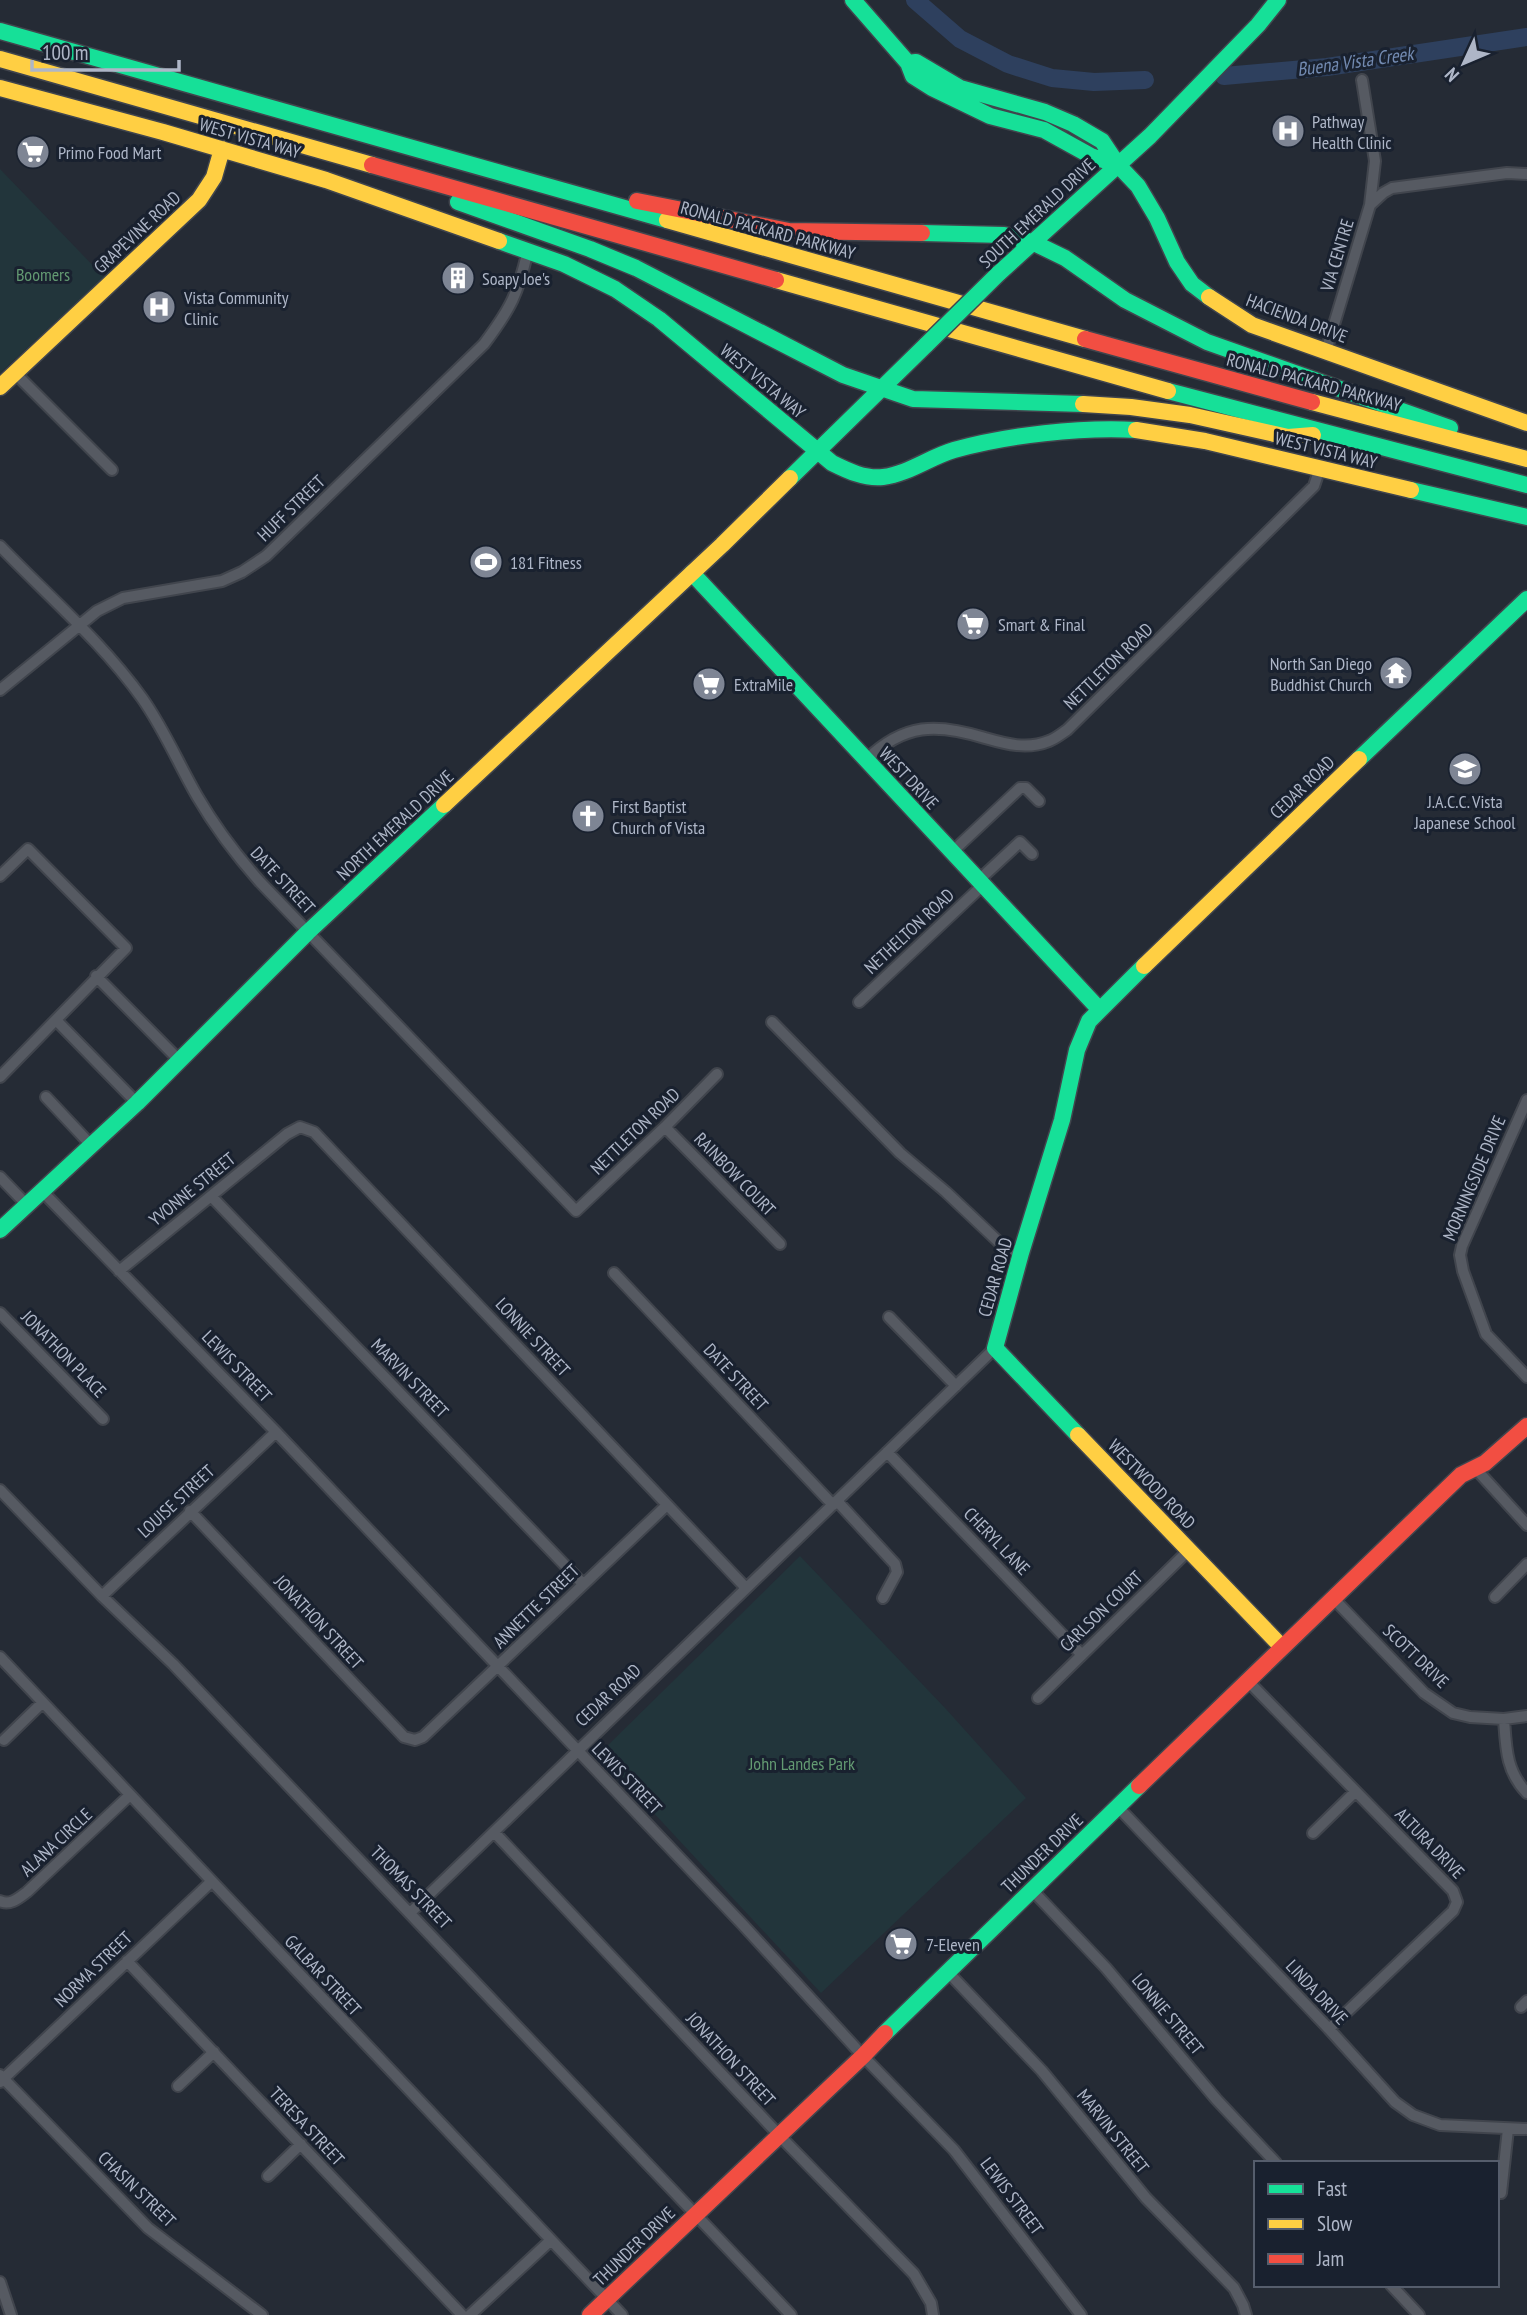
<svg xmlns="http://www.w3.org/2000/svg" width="1527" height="2315" font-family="'PT Sans Narrow',sans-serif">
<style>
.green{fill:#22353b}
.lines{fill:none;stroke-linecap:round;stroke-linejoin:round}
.river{stroke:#2e405e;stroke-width:18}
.street-casing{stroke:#41454d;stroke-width:14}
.fast-casing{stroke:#41454d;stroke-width:19}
.slow-casing{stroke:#41454d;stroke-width:19}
.jam-casing{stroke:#41454d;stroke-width:19}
.street{stroke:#565a62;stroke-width:10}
.fast{stroke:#16e098;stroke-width:16}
.slow{stroke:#ffcf43;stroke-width:16}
.jam{stroke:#f24e42;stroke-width:16}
.fast-bridge-casing{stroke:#41454d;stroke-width:19;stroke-linecap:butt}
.fast-bridge{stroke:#16e098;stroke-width:16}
.labels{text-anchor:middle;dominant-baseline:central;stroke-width:6;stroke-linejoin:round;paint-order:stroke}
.poi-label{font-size:18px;fill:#aeb6c7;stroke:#19212f;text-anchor:start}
.street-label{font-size:18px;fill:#aeb6c7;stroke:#19212f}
.park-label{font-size:18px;fill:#639a72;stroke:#19212f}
.water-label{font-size:19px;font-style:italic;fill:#738bb2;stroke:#19212f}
</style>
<rect width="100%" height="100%" fill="#252b35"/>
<path class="green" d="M0,169L104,277L0,373Z
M800,1556L946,1709L1026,1798L821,1993L599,1754Z"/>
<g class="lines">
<path class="river" d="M915,0L960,39L1008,64L1052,78L1094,82L1145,80
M1224,76L1327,67L1527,37"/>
<defs>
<path id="street" d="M1362,80L1375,161L1370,205
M1326,351L1370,205L1383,193L1392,188L1507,173L1527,174
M15,373L112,470
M0,546C48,596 102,642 142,698C164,729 178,763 197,796C215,827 237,856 260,882L576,1211L665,1127L717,1074
M0,690L97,611L123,598L222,581L242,572L266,556L484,344C511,308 518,294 528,250
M866,760C904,723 937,723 985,738C1006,744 1027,750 1049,741C1055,739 1061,734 1067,730L1314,486L1320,468
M952,852L1020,788H1026L1039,801
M0,876L28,849L126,948L0,1077
M979,880L1020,842L1032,854
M96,976L179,1060
M859,1002L983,885
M56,1020L137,1103
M772,1022L900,1153L946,1192L1003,1246L1021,1253
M46,1097L91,1145
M1527,1100L1462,1246L1460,1255L1463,1271L1486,1334L1527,1377
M665,1127L780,1244
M0,1177L26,1204
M41,1190L276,1432L744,1926L863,2056L954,2150L1081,2315
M212,1197L583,1584
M119,1271L287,1134L300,1127L314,1132L746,1588
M614,1273L833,1505
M0,1313L103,1419
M889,1317L956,1386
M887,1452L1082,1655
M1475,1468L1527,1525
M0,1490L102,1596L173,1664L791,2315
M837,1501L895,1564L897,1572L883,1598
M190,1511L404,1737L415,1740L423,1737L667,1505
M102,1596L276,1432
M1495,1597L1527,1564
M1333,1598L1424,1693L1453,1713L1470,1717L1504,1719L1527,1716
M0,1657L622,2315
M1247,1680L1453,1891L1457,1902L1453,1911L1329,2029
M1038,1698L1189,1550
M1504,1719C1506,1748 1506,1771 1527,1793
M4,1740L42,1703
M1118,1807L1329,2029L1395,2102L1413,2115L1440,2125L1527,2129
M494,1832L779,2135L914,2274L931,2303L933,2315
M1313,1833L1355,1792
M1032,1890L1106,1968L1216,2099L1276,2163
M0,1901C10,1906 19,1898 27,1892L130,1795
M411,1912L995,1348
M127,1961L462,2315
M947,1971L1042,2071L1146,2198L1234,2288L1243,2305L1246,2315
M1521,2007L1527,2001
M0,2075L148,2228L262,2315
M0,2082L211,1882
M178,2086L214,2052
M268,2176L301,2144
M1501,2193L1508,2129
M0,2282L11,2315
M1391,2285L1419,2315
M470,2315L551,2240"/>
<path id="fast" d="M853,0L908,63L913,76L932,88L990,116L1044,130L1091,156L1118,165
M0,31L667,220
M908,63L916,62L960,88L1045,112L1073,124L1102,141L1118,165L1138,186L1157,218L1177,262L1192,284L1209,297
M458,202L590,249L636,268L843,375L913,399L1083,404
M922,233L1004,235L1032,242L1065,258L1125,300L1207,342L1450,428
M499,241L564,264L615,289L659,319L832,463C848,471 865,479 883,477C908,474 930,457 954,450C1008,435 1080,427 1136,430
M998,274L1150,136L1258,25L1278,0
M1168,391L1527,485
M790,478L927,344
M1411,490L1527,517
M692,573L1099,1009
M1359,759L1527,599
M0,1230L137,1103L308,932L444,805
M1078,1435L995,1348L1021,1253L1062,1120L1077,1050L1089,1021L1144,966
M885,2033L1139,1786"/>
<path id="slow" d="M0,59L372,165
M0,88L163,132L326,180L499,241
M667,220L1085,339
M776,280L1168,391
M1209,297L1252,325L1527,423
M0,387L199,200L214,177L222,149
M1312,402L1527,459
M1083,404L1131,407L1190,415L1288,437L1313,435
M1136,430L1205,441L1411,490
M444,805L722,545L790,478
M1144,966L1359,759
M1078,1435L1282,1647"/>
<path id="jam" d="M372,165L776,280
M637,201L789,231L922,233
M1085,339L1312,402
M1139,1786L1461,1475L1485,1463L1527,1426
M590,2315L863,2056L885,2033"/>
</defs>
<use href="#street" class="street-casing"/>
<use href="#fast" class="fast-casing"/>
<use href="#slow" class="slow-casing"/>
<use href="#jam" class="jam-casing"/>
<use href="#street" class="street"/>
<use href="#fast" class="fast"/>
<use href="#slow" class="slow"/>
<use href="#jam" class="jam"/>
<defs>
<path id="fast-bridge" d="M927,344L998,274"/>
</defs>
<use href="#fast-bridge" class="fast-bridge-casing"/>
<use href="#fast-bridge" class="fast-bridge"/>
</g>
<defs>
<symbol id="hospital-disc" viewBox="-11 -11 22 22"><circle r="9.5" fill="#7e8594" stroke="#19212f"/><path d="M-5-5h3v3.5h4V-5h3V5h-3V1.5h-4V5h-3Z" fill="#fff"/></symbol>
<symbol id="supermarket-disc" viewBox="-11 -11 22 22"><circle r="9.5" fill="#7e8594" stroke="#19212f"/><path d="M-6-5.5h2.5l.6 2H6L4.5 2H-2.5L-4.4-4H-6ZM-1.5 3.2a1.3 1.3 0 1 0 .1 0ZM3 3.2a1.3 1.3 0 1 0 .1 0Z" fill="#fff"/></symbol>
<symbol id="building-disc" viewBox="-11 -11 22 22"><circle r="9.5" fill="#7e8594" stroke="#19212f"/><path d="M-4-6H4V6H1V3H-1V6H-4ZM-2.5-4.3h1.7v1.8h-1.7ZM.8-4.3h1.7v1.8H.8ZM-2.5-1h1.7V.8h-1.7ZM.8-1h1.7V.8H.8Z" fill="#fff"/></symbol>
<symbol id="stadium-disc" viewBox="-11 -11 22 22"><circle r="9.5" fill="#7e8594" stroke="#19212f"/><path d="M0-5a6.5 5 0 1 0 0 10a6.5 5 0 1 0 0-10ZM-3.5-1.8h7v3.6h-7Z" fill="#fff"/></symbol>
<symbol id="temple-disc" viewBox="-11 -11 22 22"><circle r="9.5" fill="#7e8594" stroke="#19212f"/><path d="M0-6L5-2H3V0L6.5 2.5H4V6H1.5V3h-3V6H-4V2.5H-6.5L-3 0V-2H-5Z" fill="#fff"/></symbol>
<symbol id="school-disc" viewBox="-11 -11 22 22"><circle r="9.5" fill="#7e8594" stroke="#19212f"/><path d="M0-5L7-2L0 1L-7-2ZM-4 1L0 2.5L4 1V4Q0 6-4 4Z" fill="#fff"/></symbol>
<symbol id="church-disc" viewBox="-11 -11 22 22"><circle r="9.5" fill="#7e8594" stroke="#19212f"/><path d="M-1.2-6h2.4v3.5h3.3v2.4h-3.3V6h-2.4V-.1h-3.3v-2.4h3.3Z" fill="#fff"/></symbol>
</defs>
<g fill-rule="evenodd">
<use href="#hospital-disc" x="1269" y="112" width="38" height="38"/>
<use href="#supermarket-disc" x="14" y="133" width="38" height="38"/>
<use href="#building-disc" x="439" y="259" width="38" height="38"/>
<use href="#hospital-disc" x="140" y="288" width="38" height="38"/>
<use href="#stadium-disc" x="467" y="543" width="38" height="38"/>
<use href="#supermarket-disc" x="954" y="605" width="38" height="38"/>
<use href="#temple-disc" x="1377" y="654" width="38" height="38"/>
<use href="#supermarket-disc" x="690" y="665" width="38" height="38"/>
<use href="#school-disc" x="1446" y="750" width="38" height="38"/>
<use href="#church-disc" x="569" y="797" width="38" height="38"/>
<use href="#supermarket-disc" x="882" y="1925" width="38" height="38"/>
</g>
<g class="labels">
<g class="poi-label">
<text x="1312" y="121">Pathway<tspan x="1312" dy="21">Health Clinic</tspan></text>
<text x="58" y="152">Primo Food Mart</text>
<text x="482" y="278">Soapy Joe's</text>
<text x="184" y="297">Vista Community<tspan x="184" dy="21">Clinic</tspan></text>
<text x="510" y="562">181 Fitness</text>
<text x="998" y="624">Smart &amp; Final</text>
<text x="1372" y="663" text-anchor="end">North San Diego<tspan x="1372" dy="21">Buddhist Church</tspan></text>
<text x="734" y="684">ExtraMile</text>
<text x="1465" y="801" text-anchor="middle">J.A.C.C. Vista<tspan x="1465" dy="21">Japanese School</tspan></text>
<text x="612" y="806">First Baptist<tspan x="612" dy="21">Church of Vista</tspan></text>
<text x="926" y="1944">7-Eleven</text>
</g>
<g class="street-label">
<text transform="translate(250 138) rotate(16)">WEST VISTA WAY</text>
<text transform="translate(1037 213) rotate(-43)">SOUTH EMERALD DRIVE</text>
<text transform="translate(768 230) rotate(15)">RONALD PACKARD PARKWAY</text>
<text transform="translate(137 232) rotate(-43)">GRAPEVINE ROAD</text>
<text transform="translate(1337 255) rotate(-73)">VIA CENTRE</text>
<text transform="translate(1297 318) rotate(21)">HACIENDA DRIVE</text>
<text transform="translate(763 381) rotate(40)">WEST VISTA WAY</text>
<text transform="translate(1314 382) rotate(15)">RONALD PACKARD PARKWAY</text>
<text transform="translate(1326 450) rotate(14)">WEST VISTA WAY</text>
<text transform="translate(291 508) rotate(-44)">HUFF STREET</text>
<text transform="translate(1108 666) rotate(-44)">NETTLETON ROAD</text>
<text transform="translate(909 778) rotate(47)">WEST DRIVE</text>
<text transform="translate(1302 787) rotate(-44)">CEDAR ROAD</text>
<text transform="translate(395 825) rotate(-43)">NORTH EMERALD DRIVE</text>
<text transform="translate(283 880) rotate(47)">DATE STREET</text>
<text transform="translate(909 931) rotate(-43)">NETHELTON ROAD</text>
<text transform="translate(635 1131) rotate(-44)">NETTLETON ROAD</text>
<text transform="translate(735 1174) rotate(46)">RAINBOW COURT</text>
<text transform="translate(1474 1178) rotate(-67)">MORNINGSIDE DRIVE</text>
<text transform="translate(192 1189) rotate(-39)">YVONNE STREET</text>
<text transform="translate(995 1277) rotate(-74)">CEDAR ROAD</text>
<text transform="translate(533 1337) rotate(47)">LONNIE STREET</text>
<text transform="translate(64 1354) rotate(46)">JONATHON PLACE</text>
<text transform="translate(237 1366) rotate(46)">LEWIS STREET</text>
<text transform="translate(736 1377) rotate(47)">DATE STREET</text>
<text transform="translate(410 1378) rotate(46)">MARVIN STREET</text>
<text transform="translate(1152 1484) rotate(46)">WESTWOOD ROAD</text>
<text transform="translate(176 1501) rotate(-43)">LOUISE STREET</text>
<text transform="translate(997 1541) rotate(46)">CHERYL LANE</text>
<text transform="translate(536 1606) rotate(-44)">ANNETTE STREET</text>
<text transform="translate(1101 1611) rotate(-44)">CARLSON COURT</text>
<text transform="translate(319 1622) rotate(47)">JONATHON STREET</text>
<text transform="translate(1416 1656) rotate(44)">SCOTT DRIVE</text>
<text transform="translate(608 1695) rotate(-43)">CEDAR ROAD</text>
<text transform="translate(627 1778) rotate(46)">LEWIS STREET</text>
<text transform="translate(56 1842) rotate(-43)">ALANA CIRCLE</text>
<text transform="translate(1430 1843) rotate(46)">ALTURA DRIVE</text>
<text transform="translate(1042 1853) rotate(-44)">THUNDER DRIVE</text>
<text transform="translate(411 1887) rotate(46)">THOMAS STREET</text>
<text transform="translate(93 1969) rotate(-44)">NORMA STREET</text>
<text transform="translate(323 1975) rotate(47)">GALBAR STREET</text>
<text transform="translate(1317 1992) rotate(47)">LINDA DRIVE</text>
<text transform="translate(1168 2014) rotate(50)">LONNIE STREET</text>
<text transform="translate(731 2059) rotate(47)">JONATHON STREET</text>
<text transform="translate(307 2126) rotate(47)">TERESA STREET</text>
<text transform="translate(1113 2131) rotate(51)">MARVIN STREET</text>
<text transform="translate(137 2189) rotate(44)">CHASIN STREET</text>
<text transform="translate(1012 2196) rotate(53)">LEWIS STREET</text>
<text transform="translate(634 2246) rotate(-44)">THUNDER DRIVE</text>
</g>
<g class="park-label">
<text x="43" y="274">Boomers</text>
<text x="802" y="1763">John Landes Park</text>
</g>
<g class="water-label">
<text transform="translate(1355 61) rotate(-8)">Buena Vista Creek</text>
</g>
</g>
<rect x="1254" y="2161" width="245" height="126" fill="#19212f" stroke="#555d6c" stroke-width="2"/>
<rect x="1268" y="2184" width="35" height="10" fill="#16e098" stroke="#555d6c" stroke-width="2"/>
<text x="1317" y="2196" font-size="21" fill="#aeb6c7">Fast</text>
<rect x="1268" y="2219" width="35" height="10" fill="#ffcf43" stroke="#555d6c" stroke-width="2"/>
<text x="1317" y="2231" font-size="21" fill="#aeb6c7">Slow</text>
<rect x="1268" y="2254" width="35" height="10" fill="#f24e42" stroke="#555d6c" stroke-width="2"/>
<text x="1317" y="2266" font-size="21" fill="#aeb6c7">Jam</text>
<g transform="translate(1464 63) rotate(226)" stroke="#19212f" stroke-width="5" paint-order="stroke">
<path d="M0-5L12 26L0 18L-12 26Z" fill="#aeb6c7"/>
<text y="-10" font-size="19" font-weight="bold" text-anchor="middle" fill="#aeb6c7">N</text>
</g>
<path d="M32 60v10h147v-10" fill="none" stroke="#aeb6c7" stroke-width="3.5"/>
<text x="42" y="60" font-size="21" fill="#aeb6c7" stroke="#19212f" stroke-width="5" paint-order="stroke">100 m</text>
</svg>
